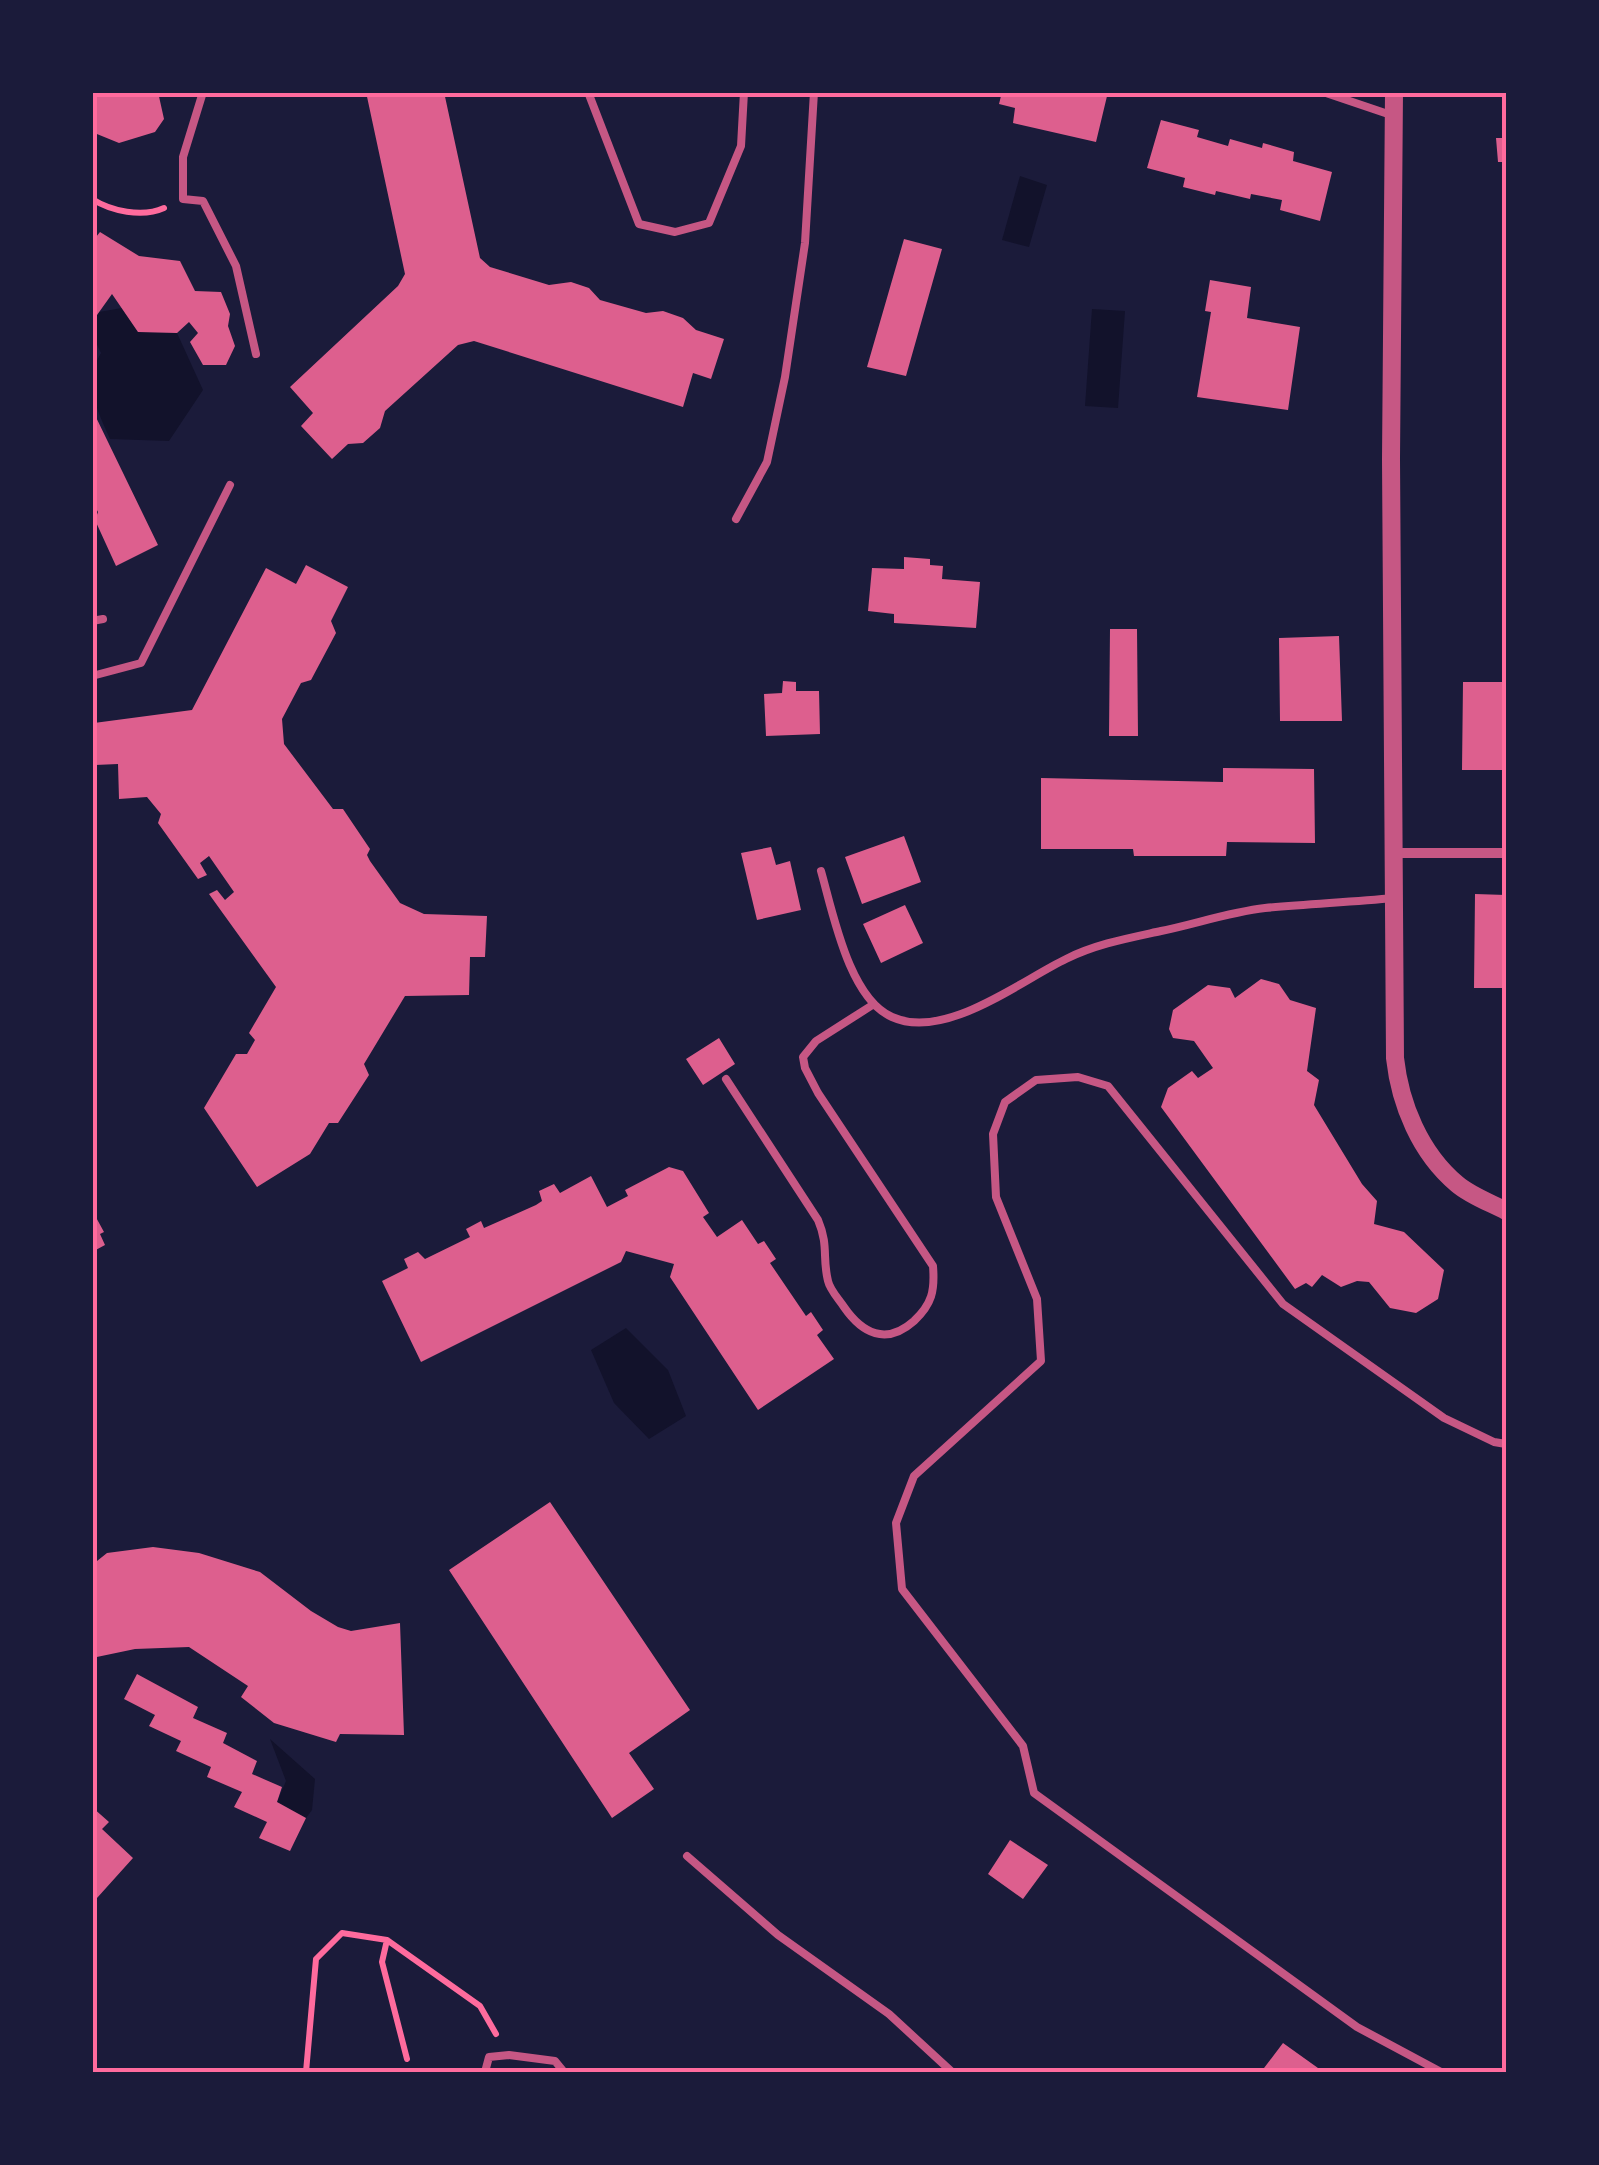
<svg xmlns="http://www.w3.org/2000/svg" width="1599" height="2165" font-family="'PT Sans',sans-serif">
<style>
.water{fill:#12122b}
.building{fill:#dd5f8e}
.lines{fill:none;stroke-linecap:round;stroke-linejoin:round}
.path{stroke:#ff6b9d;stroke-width:6}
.service{stroke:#c65784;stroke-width:8}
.minor{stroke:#c65784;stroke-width:10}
.tertiary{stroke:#c65784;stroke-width:18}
.neatline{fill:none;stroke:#ff6b9d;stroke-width:4}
</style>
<rect width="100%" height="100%" fill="#1b1b3a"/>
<path class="water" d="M1020,176L1047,185L1029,247L1002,240Z
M122,308L138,332L177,333L203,390L169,441L110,439C97,410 83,383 101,353C93,337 89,327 99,312Z
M1092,309L1125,311L1118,408L1085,406Z
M626,1328L668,1370L686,1416L649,1439L614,1403L591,1350Z
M270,1739L315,1779L312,1810L306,1818L277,1802L286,1781Z"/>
<path class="building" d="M92,92H158L164,119L155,132L119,143L92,132Z
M366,92H444L480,258L490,267L549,285L571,282L589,288L600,300L646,313L663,311L683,318L696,330L724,339L711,379L693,373L683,407L474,341L458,345L385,411L380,428L363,443L348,444L332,459L301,426L313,413L290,387L398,286L405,274Z
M1002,92H1108L1096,142L1013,123L1015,108L999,104Z
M1161,120L1199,130L1197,137L1228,146L1230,139L1262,148L1263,143L1294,152L1293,161L1332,172L1320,221L1280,210L1282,200L1251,194L1250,199L1216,191L1215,195L1183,187L1185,178L1147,168Z
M1496,138H1506V162H1498Z
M100,232L139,256L180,261L195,291L221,292L230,314L228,326L235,346L226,365H203L190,342L198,333L189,322L177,333L138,332L112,294L92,322V242Z
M904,239L942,249L906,376L867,367Z
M1210,280L1251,287L1247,318L1300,327L1288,410L1197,397L1211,312L1205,311Z
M92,409L158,545L116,566L95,520L98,512L92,501Z
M904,557L930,559V565L943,566L942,579L980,582L976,628L894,623V614L868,611L872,568L904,569Z
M306,565L348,587L331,621L336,633L311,680L301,683L282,719L284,744L333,809H343L370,849L367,855L370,861L400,903L424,914L487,916L485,957H470L469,995L405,996L364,1064L369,1075L338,1123H329L310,1154L257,1187L204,1108L236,1054H247L255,1040L249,1033L276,987L209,894L217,890L225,900L234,892L209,856L200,863L207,875L198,879L158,823L161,814L147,797L119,799L118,764L95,765L94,723L192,710L266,568L296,584Z
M1110,629H1137L1138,736H1109Z
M1339,636L1342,721H1280L1279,638Z
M783,681L796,682V691H819L820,734L766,736L764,694L782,693Z
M1463,682H1506V770H1462Z
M1223,768L1314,769L1315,843L1227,842L1226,856H1134L1133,849H1041V778L1223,782Z
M904,836L921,882L862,904L845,857Z
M771,847L776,865L790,861L801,910L757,920L741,853Z
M1475,894L1506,895V988H1474Z
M905,905L923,943L881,963L863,924Z
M1261,979L1279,984L1290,1000L1316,1008L1307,1071L1319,1080L1314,1105L1362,1184L1377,1201L1374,1224L1404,1232L1444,1270L1438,1299L1416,1313L1390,1308L1369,1282L1357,1281L1341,1287L1322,1275L1312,1287L1306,1283L1295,1289L1161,1107L1168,1088L1192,1071L1198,1078L1213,1068L1194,1041L1173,1038L1169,1029L1173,1010L1208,985L1230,988L1235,998Z
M719,1038L735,1064L703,1085L686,1059Z
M669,1167L683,1171L709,1213L703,1217L717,1237L742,1220L758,1244L764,1241L776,1259L770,1263L806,1316L811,1312L823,1330L817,1335L834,1359L758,1410L670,1277L674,1264L626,1251L621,1262L421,1362L382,1281L408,1268L404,1259L418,1252L425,1259L470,1237L466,1229L481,1221L484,1228L536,1205L542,1201L539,1191L554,1184L560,1193L591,1176L607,1207L628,1196L625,1190Z
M92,1210L104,1232L100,1234L105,1245L92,1252Z
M550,1502L690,1710L629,1753L654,1789L612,1818L449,1570Z
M153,1547L199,1553L260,1572L311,1611L338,1627L351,1631L400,1623L404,1735L340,1734L336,1742L274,1723L241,1697L248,1686L189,1647L135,1649L92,1658V1565L107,1553Z
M137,1674L198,1707L193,1718L227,1733L223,1743L257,1761L252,1774L282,1787L277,1802L306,1818L290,1851L259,1838L267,1822L234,1807L242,1792L207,1777L211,1767L176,1751L181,1741L149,1726L155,1715L124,1699Z
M92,1807L109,1822L102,1829L133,1858L97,1898L92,1894Z
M1010,1840L1048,1865L1023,1899L988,1874Z
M1283,2043L1318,2068L1315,2072H1261Z"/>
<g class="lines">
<path class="path" d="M92,199C111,211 142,218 164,208
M407,2059L382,1962L387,1940L480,2006L496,2034
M306,2072L316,1959L342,1933L387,1940"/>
<path class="service" d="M203,92L183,157V199L203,201L236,266L256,354
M588,92L639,224L675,232L709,223L741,146L744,92
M1323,92L1394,116
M736,519L767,462L785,377L805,243L814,92
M92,621L103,619
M92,676L141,663L230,485
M821,871C833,913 849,998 892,1017C945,1041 1020,981 1066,959C1096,944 1129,938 1161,931C1195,924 1230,912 1265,908C1308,904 1351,902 1394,898
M726,1079L818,1220C829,1246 822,1257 828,1281C830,1290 838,1298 844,1307C862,1333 886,1346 914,1321C932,1304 935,1291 933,1266L818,1093L805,1068L803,1057L816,1041L874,1004
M687,1856L778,1935L889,2014L952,2072
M485,2072L489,2057L509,2055L555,2061L564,2072
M1441,2072L1357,2027L1034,1793L1023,1746L902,1589L896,1523L914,1476L1041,1361L1037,1299L996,1197L993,1134L1005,1102L1036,1080L1078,1077L1108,1086L1283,1304L1444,1418L1494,1442L1506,1444"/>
<path class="minor" d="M1394,853H1506"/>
<path class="tertiary" d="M1394,92L1391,459L1395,1058C1400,1104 1420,1153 1457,1184C1471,1196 1491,1203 1506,1211"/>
</g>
<rect width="1599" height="2165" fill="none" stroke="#1b1b3a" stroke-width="190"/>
<rect x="95" y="95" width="1409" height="1975" class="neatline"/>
</svg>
